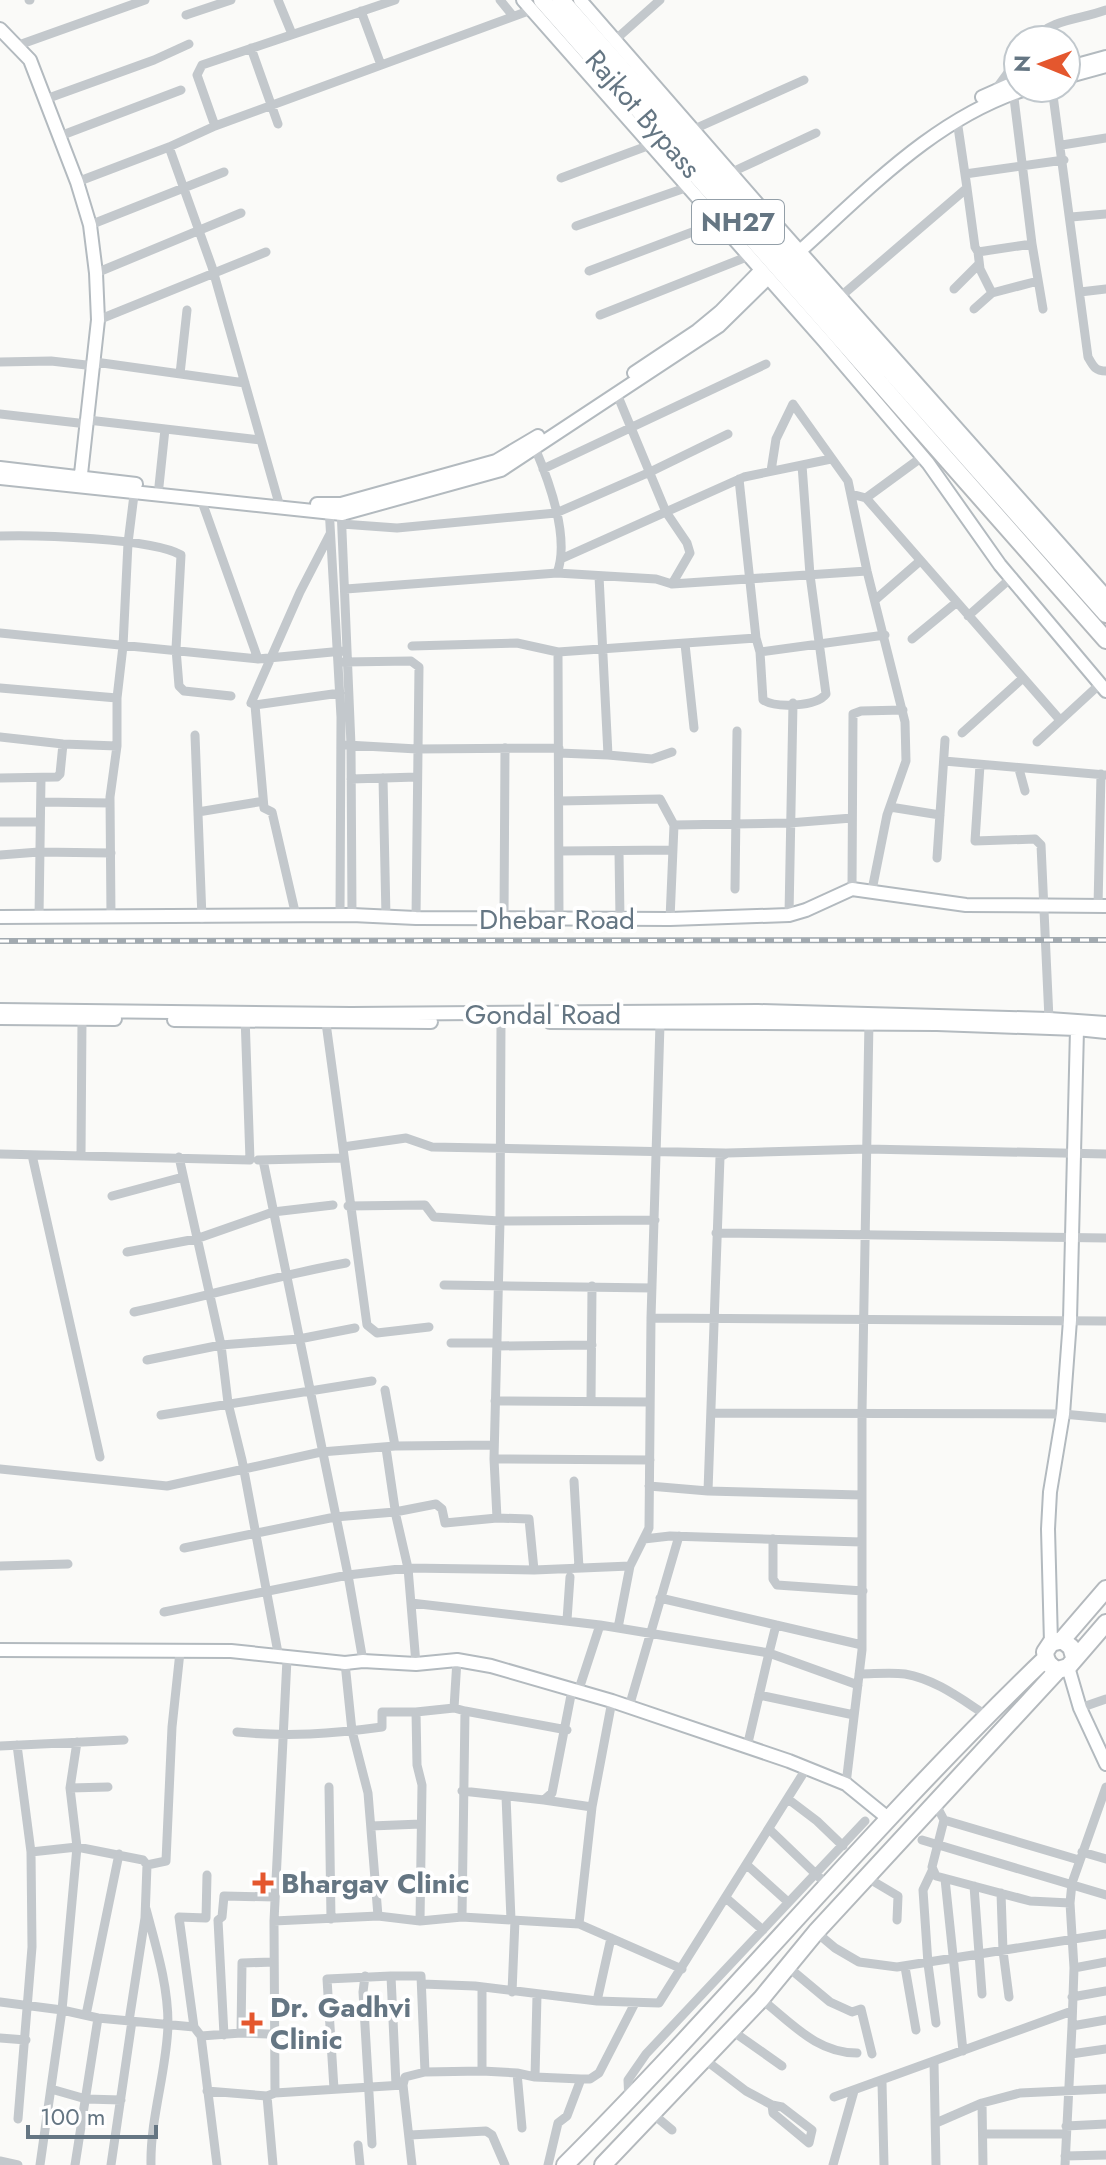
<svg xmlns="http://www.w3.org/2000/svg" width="1106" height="2165" font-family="Jost,sans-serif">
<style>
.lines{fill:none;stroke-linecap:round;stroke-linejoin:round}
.secondary-casing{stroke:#b3babf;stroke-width:16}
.highway-casing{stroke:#b4b9bd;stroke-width:20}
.street{stroke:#c3c8cc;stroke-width:9}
.secondary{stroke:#fff;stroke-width:12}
.highway{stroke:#fff;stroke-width:16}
.rail-casing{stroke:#a2aab0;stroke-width:6}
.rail{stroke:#fff;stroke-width:3;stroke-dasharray:9;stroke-linecap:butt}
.poi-dot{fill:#e4572e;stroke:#fff;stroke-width:3}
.labels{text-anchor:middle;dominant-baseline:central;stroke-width:8;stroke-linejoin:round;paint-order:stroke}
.shield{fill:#fff;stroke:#939fa8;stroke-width:2}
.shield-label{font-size:26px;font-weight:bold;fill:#657683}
.street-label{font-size:28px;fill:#657683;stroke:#fff}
.poi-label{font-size:28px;font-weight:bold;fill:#657683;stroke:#fff;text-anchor:start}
</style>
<rect width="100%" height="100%" fill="#fafaf8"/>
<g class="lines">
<defs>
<path id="secondary" d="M523,0L824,341L928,463L1000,565L1106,691
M580,0L763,210L1106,596
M0,29L30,60L77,182L90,225L96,273L98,320L80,483
M1066,68L1106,57
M1066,77L1106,66
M982,97L1018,81
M800,251C870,188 937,116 1029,88
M634,373L697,331L720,312L761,270
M0,468L136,484
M0,478L342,514L501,470L719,326L768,278
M317,504H341L496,461L538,436
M0,917L352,915L416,918L670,919L789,915L806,910L852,889L966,905L1106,906
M0,1010L351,1014L758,1011L1049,1019L1106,1023
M0,1018L115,1019
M174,1020L431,1022
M550,1022L937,1024L1077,1029L1106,1032
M1051,1643L1048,1529L1050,1492L1063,1414L1070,1320L1077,1029
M0,1650L231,1651L345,1663L363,1661L416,1664L457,1660L491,1666L612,1701L789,1761L846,1784L889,1819
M1068,1667L1080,1708L1106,1764"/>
<path id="highway" d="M542,0L1106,640
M561,0L1106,614
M1062,1640L1106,1589
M1074,1657L1071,1647L1062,1640L1051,1643L1045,1652C1046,1662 1049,1666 1058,1670L1068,1667L1106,1623
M565,2165C730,2000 878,1819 1046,1658
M603,2165L761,1999L816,1932L1058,1670"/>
</defs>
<use href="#secondary" class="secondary-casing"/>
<use href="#highway" class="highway-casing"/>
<path class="street" d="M29,0H30
M278,0L292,34
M395,0L202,65L197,75L215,126L531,10
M500,0L513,16
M361,11L381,65
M186,15L231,0
M615,40L660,0
M1033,40C1053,18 1080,20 1106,10
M16,46L145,0
M251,48L278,124
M1052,88L1088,357C1093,366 1095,371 1106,371
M996,89L1018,59
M1013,90L1032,244L1043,309
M46,99L154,60L189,44
M692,130L804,80
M60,136L181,90
M1062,145L1106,138
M169,147L212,267L280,507
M730,173L816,133
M965,174L1064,160
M561,178L650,145
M77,182L169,147L215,126
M967,188L975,247L978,252L1032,244
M1071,217L1106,214
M90,225L224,172
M576,226L688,187
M978,252L980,269L992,293
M589,271L719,222
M96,273L241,213
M954,289L978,265
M1080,292L1106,289
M840,297L967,188L957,120
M974,309L992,293L1038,281
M600,315L749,256
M98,320L266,252
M0,362L51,361L95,366
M95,362L245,383
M180,374L187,310
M617,394L666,512L687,543L690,553L672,584
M0,414L87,424
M88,420L261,440
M535,448C549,481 570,539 557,573
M543,469L766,364
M771,471L776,439L793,404L848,481L867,571L905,722L906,761L887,815L872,890
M739,479L756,638L760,652L763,700C776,708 816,707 826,694L810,575L802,465
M159,486L165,429
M851,494L866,498L1060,720
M866,498L922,457
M201,499L258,659
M329,507L341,717L340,915
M341,508L351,745L352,915
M342,524L397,528L556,513L650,472L728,434
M330,534L300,592L251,703L255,705L340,693
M0,536C37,535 152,538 181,555L176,649L179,686L184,691L231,696
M563,558L744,477L831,459
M346,589L557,573L656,579L672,584L867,571
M875,600L920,561
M968,616L1011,578
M0,633L258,659L343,651
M912,639L957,602
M685,644L694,728
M412,646L517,643L558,652L756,638
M558,652L559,918
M760,652L885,635
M344,662L411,661L419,667L416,918
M0,688L117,698
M255,705L264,808L272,812L296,916
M962,733L1023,678
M195,735L202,918
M0,737L63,744L117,746
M1037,742L1100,684
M347,745L417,749L559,748
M559,753L608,755L599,576
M608,755L652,759L672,752
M944,761L1106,775
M980,765L975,841L1035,839L1041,845L1049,1019
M1019,769L1025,791
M0,778L57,777L60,774L63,744
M383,778L386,917
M351,779L417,777
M560,801L660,799L674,825L670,919
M41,802L110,803
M890,807L940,815
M198,812L258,802
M0,822H40
M674,825L789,823L852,818
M560,851L673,850
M619,852L620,919
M0,855L39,852L111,853
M937,858L945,740
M735,889L737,731
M852,889L853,714L861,711L903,710
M1098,906L1101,774
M789,915L793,703
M39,917L41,778
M111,917L110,797L117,746V698L123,646L128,543L135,487
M504,918L505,748
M326,1023L367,1325L377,1333L429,1327
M343,1147L406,1138L432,1147L725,1153
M0,1154L250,1160L245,1016
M32,1155L100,1457
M81,1156L82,1019
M179,1157L221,1345L228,1403L242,1460L279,1658
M258,1160L344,1158
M263,1160L348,1575L363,1661
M112,1196L183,1177
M348,1206L425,1205L434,1217L500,1221L655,1220
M716,1233L1106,1238
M127,1252L196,1239L273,1212L333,1205
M444,1285L652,1288
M134,1312C205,1297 274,1276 346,1263
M651,1318L1106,1321
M451,1343H497
M497,1346L592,1345
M147,1360L221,1345L299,1339L355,1328
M385,1390L395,1446
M495,1401L650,1402
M591,1401L592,1286
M711,1413L1063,1414L1106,1418
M161,1415L372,1381
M386,1448L396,1516L408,1568L416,1664
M494,1459L650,1460
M0,1469L167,1486L321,1452L395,1446L494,1445
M574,1481L579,1568
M649,1486L708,1491L861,1495
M708,1491L720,1157L727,1153L867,1149L1106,1154
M497,1518L494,1459L500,1221L501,1022
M644,1539L670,1536L861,1542
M773,1539V1579L777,1585L863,1591
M184,1548L335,1517L395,1512L436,1504L442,1509L445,1523L497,1518L529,1519L534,1570
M0,1566L68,1564
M660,1598L776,1625
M411,1603L600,1625
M164,1612L348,1575L408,1568L534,1570L630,1566
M567,1620L570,1577
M618,1628L630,1566L649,1528L651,1318L660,1024
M457,1660L454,1708L465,1711L462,1917
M345,1663L352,1731L368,1793L378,1916
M859,1674C874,1674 890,1672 905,1674C935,1679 961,1699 986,1715
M578,1692L600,1625L769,1653L776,1625L862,1645
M759,1695L854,1715
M629,1707L679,1536
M1080,1708L1106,1699
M465,1711L567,1730
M237,1732C289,1737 331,1734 382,1727V1712H416
M17,1745L31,1852L32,1947L18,2119
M0,1746L124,1740
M747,1747L769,1653L858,1685
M846,1784L862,1650V1412L869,1021
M329,1787L331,1919
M70,1788L108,1787
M462,1791L544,1800L552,1793L572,1690
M506,1796L511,1920
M788,1799L817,1821L843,1846
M544,1800L592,1807
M935,1803L944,1820L932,1867L936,1876L1030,1901L1070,1903
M944,1820L1079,1860
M371,1826L421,1824
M769,1829L820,1878
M922,1840L1106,1895
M31,1852L77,1847L143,1860L147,1865L166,1861L172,1727L180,1652
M1082,1852L1106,1859
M747,1865L788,1902
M932,1871L923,1890L928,1964L936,2023
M207,1875L206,1918L179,1917L194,2027L201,2036L217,2165
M866,1877L898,1896L897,1920
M945,1879L963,2051
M974,1886L982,1994
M1001,1893L1003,1951L1009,1997
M726,1898L763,1930
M146,1909C156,1947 168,1984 168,2024C167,2071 150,2117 151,2165
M274,1921L378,1916L420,1921L462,1917L579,1924L682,1969
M420,1921L422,1785L417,1765L416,1712L454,1708
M579,1924L592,1807L612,1701
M816,1932L835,1948L859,1962L897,1967L1106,1934
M788,1967L830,2002L852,2012L861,2009L872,2054
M905,1967L916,2030
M1074,1968L1106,1962
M365,1976L363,1992L372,2144
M391,1976H421L425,2072
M422,1984L475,1986L597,2001L659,2003L806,1769
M512,1992L515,1920
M1072,1997L1106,1991
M761,1999C791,2022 816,2053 857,2053
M597,2001L611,1938
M0,2002L62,2010L98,2018L194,2027
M86,2015L119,1854
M129,2021L145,1918L147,1865
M1072,2026L1106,2020
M731,2030L782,2066
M241,2033L242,1963L274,1962
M224,2035L218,1920L222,1917L224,1896L275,1897
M201,2036L241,2033L296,2035L303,2032
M0,2038L26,2040
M1071,2054L1106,2049
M704,2059L746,2091L772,2105L782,2107L812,2130L809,2143L773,2113L772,2105
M934,2062L936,2165
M482,2071L517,2073L535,2077L537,1995
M517,2073L522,2128
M535,2077L581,2079
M882,2082L884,2165
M403,2085L405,2077L425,2072L482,2071V1987
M51,2089L86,2099L121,2100
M334,2089L327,1979L391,1976L396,2085
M207,2091L267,2096
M275,2093L274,1921L287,1659
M834,2097L1072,2011
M629,2101L628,2080L646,2054L865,1821
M982,2103L983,2165
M653,2114L672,2130
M936,2123L982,2103L1020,2093L1106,2089
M1066,2126L1106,2124
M983,2134H1065
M410,2135L486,2131L492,2135L505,2165
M358,2145L360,2165
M1065,2156L1106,2155
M0,2161L18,2165
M40,2165L62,2010L77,1847L70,1788L77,1742
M75,2165L98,2018
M111,2165L132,2021
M273,2165L267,2096L275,2093L403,2085L412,2165
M548,2165L558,2123L567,2116L581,2079H590L599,2073L635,2003
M833,2165L854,2091
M1065,2165L1072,2026L1074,1968L1070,1903L1072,1883L1106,1787"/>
<use href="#secondary" class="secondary"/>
<use href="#highway" class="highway"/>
<defs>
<path id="rail" d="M0,941L1106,940"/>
</defs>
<use href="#rail" class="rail-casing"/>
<use href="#rail" class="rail"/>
</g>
<g class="poi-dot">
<path d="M259 1871h8v8h8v8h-8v8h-8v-8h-8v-8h8z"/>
<path d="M248 2011h8v8h8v8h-8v8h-8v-8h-8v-8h8z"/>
</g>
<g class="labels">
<rect class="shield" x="692" y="200" width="92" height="44" rx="6"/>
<g class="shield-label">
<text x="738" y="222">NH27</text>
</g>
<g class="street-label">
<text transform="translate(643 114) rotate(49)">Rajkot Bypass</text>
<text x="557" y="919">Dhebar Road</text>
<text x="543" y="1014">Gondal Road</text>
</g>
<g class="poi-label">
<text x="281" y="1883">Bhargav Clinic</text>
<text x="270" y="2007">Dr. Gadhvi<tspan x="270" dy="32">Clinic</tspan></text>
</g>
</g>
<g transform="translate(1042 64) rotate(271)"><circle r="38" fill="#ffffff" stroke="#c1c8cd" stroke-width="2"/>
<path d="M0-6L14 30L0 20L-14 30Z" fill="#e4572e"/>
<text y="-12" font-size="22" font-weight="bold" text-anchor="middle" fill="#657683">N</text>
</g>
<path d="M28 2125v12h128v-12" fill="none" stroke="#657683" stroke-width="4"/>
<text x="40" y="2125" font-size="24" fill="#657683" stroke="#ffffff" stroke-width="6" paint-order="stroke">100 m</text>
</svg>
